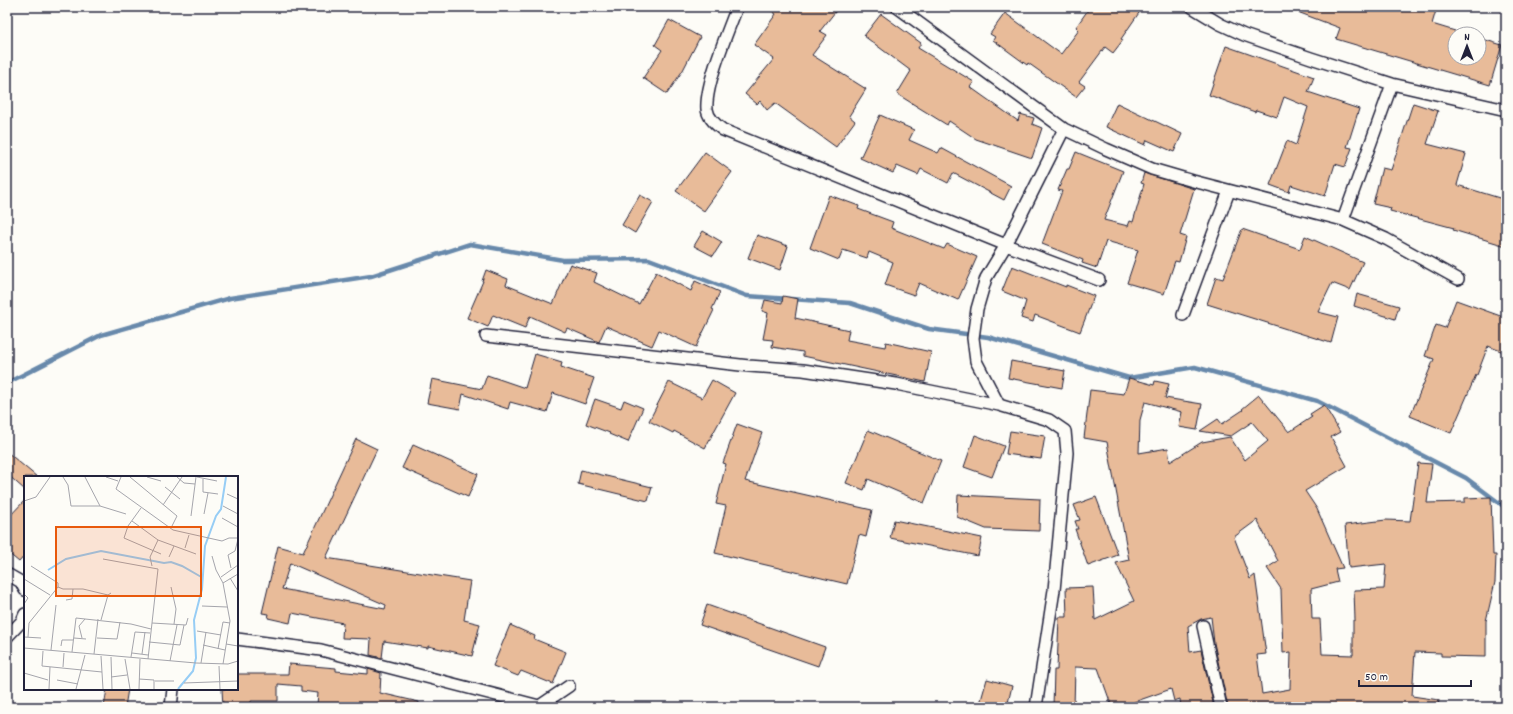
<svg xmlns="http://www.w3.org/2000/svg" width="1513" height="714" font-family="Dekko,sans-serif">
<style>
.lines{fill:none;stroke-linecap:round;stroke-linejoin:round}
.stream{stroke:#6889ab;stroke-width:4.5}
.building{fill:#e8bb99;stroke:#22223b;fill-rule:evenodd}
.street-casing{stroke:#22223b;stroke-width:14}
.street{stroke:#fdfcf7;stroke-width:11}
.inset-river{fill:none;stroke:#97cdf5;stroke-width:2}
.inset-road{fill:none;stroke:#a5a5ac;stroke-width:1}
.view{fill:#e8590c;fill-opacity:0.15;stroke:#e8590c;stroke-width:2}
.inset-edge{fill:none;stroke:#22223b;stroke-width:2}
</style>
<rect width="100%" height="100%" fill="#fdfcf7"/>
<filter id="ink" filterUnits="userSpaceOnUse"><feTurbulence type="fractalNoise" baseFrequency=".025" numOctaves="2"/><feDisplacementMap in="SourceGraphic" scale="8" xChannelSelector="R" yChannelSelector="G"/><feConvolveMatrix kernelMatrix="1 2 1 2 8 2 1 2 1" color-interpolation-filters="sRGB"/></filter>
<g filter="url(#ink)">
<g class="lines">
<path class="stream" d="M7,383L101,335L230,298L371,276L470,244L563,260L649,259L747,296L850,303L929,329L988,337L1129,378L1195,367L1317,401L1466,478L1506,508"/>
</g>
<path class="building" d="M766,7H839L820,31L827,35L812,55L866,89L849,116L855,121L836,147L775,103L767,110L760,101L757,104L745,94L774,59L754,45L776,14Z
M1090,7H1143L1121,39L1123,40L1113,53L1105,47L1079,82L1085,86L1076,97L1028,63L1027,65L993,40L995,37L990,34L1005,13L1061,54L1079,30L1076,27Z
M1287,7H1437L1432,24L1455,31V58H1479V38L1502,45L1490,85L1336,39L1340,28L1287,8Z
M881,14L921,43L918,48L974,82L970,87L1018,121L1020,114L1034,118L1032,124L1042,128L1032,158L976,139L949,121L947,125L897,94L911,71L864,36Z
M669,20L700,37L683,70L667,94L643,78L662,50L655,45Z
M1226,46L1314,77L1308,92L1359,109L1347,147L1352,148L1345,167L1335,164L1325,196L1291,185L1289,192L1270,185L1287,141L1296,145L1308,107L1284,97L1277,117L1256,110L1255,112L1209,95Z
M1117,103L1182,134L1174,152L1147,140L1145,145L1106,127Z
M1413,103L1438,111L1427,144L1466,154L1457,185L1506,200V246L1453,230L1454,228L1390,211L1391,208L1373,204L1382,168L1391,170Z
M880,115L914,130L909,140L938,153L941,148L1011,186L1004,200L953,173L948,183L921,169L918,175L897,166L893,173L860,158Z
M705,152L732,172L704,211L676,191Z
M1076,152L1123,171L1104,220L1128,226L1130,221L1133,222L1144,184L1141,183L1144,173L1194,189L1180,235L1186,237L1179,262L1175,261L1164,294L1127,283L1138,250L1106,241L1097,268L1082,263L1083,260L1042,244L1062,191L1058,190L1067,169H1069Z
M640,195L653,202L635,233L622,225Z
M829,195L859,206L858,209L893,222L891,228L944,249L947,244L977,257L958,300L919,283L914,295L885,285L893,262L869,252L867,258L843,250L839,260L810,248Z
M1242,229L1300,249L1305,236L1363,262L1350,290L1332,283L1318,312L1338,317L1331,343L1207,304L1216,277L1223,279Z
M703,231L722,242L713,256L694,246Z
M757,235L788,246L780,270L748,258Z
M570,264L597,273L594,282L639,304L656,272L691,291L695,281L720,292L712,309L714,310L696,347L659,330L652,346L606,326L599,342L567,328L565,332L530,316L525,328L493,315L488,327L467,318L483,281H482L486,270L508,279L506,285L553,304Z
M1012,266L1066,287V285L1094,296L1080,332L1035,315L1033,322L1021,318L1026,301L1002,291Z
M1357,294L1399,306L1395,319L1354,306Z
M783,296L798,299L795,318L849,330L847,340L885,347L886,342L931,352L925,382L803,356V352L772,347L773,340L763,339L768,313L762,311L765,300L782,303Z
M1456,300L1506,318V353L1488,346L1477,375H1476L1451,433L1410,416L1434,359L1425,356L1436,325L1445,328Z
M535,354L562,362L561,367L594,378L585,404L553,393L547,412L510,402L508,409L463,394L460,409L427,403L432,379L482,389L487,375L525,388Z
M1011,361L1065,371L1062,388L1008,378Z
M1129,378L1154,385L1155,381L1169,384L1165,398L1202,404L1197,430L1179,427L1182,412L1145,402L1140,420L1139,453L1168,448L1170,462L1202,442L1230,437L1245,460L1268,441L1252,422L1231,436L1200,431L1218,419L1222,424L1243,410L1242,409L1259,395L1289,432L1312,417L1310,414L1324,405L1340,432L1331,437L1347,466L1305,491L1317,509L1343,568L1335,569L1338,582L1311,589L1312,619H1320L1322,654L1353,655V620H1355L1354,590L1384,589L1386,564L1349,568L1345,525L1386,520L1410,521L1418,463L1432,464L1427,503L1465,502V498L1491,497L1493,555H1496L1495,582L1486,621V657L1441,656V653L1415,652L1412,696L1439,700L1438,707H1228L1214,643L1211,617L1201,619L1188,626L1190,652L1201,650L1214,707H1181L1180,699L1174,701L1171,689L1134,702L1136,707H1112L1098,668L1075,667L1074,707H1053L1054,670H1057L1059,617H1067L1066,588L1093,587L1095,620L1134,601L1116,563L1129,560L1107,442L1084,438L1090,390L1124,394ZM1257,520L1278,561L1267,568L1281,589L1283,653L1291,652L1290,689L1262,694L1257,655L1266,654L1255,575L1250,579L1234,537Z
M712,380L735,393L705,448L674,431L673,433L649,421L669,382L702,398Z
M595,399L621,408L624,400L643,408L628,442L609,434L610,433L586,424Z
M737,424L762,433L745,481L872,510L866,537L859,535L847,584L715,553L726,506L716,504L726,464L723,463Z
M868,430L941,461L924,503L868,479L864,490L846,483Z
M1010,431L1045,436L1041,459L1006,454Z
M975,435L1004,446L992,477L964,467Z
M356,439L377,449L326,558L470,581L464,620L480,624L472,656L428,646V648L384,641L382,658L370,655L371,639L342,638L343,623L292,613L290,623L268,618L269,614L262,613L278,546L303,553ZM290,563L386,605L385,609L282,589Z
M413,445L478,474L468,497L402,468Z
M7,452L37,477H25V490L7,474Z
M581,470L652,487L648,501L578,484Z
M958,495L1040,499L1039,531L986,529L957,517Z
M1096,497L1118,555L1088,566L1075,529H1078L1075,521L1080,520L1074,505Z
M25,500V555L19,562L7,552V519Z
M894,520L982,538L978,556L890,538Z
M707,605L825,647L818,666L700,625Z
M510,625L535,636L534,639L566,652L553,684L521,671L518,676L493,666Z
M289,664L336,668V671L368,674V669L381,673L380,693L419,702L418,707H341L317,705L318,693L301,691V686L278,684V701H251V707H223L222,689H237V674H288Z
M987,679L1012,686L1007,707H979Z
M107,689H128L125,707H104Z"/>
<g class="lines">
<defs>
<path id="street" d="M737,7C728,31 705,85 707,109C708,118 716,125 723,130L1006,245L1099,280
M897,7L1064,129L1106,149L1152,169L1193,181L1343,220L1386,239L1458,279
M1192,7L1220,24L1244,35L1311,58L1392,84L1506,110
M1343,220L1392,84
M1183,315L1229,191
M486,336L749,366L803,370L896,384L999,405L1049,420L1065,431L1067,453L1054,590L1036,707
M999,405L976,361L973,338L977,309L986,278L1006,245L1064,129
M7,574L21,582L25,590
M1203,626L1221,707
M7,637L22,621L25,614
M237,639L321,650L539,706
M171,707L173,689
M538,707L569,686"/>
</defs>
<use href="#street" class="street-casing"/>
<use href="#street" class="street"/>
</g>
</g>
<g transform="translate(24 476)">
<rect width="214" height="214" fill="#fdfcf7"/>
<path class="inset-river" d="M24,94L42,83L77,75L140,87L147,86L158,90L179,102M154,213L169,195L172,182L170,144L178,113L181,70L192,40L197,33L202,1"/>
<path class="inset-road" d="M39,1L44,9L47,30H76L102,38M61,1L76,30M82,1L94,5M97,1L92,13L149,54L198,65L205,62H214M106,1L153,40L147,52M123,1L137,5M153,1L160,7L171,8M173,1L193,5M179,3V16L194,18M141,11L156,23M203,18L214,23M0,25L12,21L26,1M139,29L158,1M199,30L214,38M117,32L104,50L100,62L137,78M180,38L184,17M167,40L172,1M198,42L214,51M108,45L134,64L172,78M161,72L165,59M188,80L192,94L199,107L206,145L199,188M145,81L150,70M79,83L134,93L124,183M7,90L34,107V111L39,113H59L84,119M128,90L126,81L134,64M207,92L204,79L211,75L214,63M197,101L214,89M206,102L214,115M0,103L26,119M199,107L214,98M147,111L152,133L150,148M0,118L4,122L0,128M42,124L48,123L49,113M178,130L203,131M77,144L84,119L87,117M128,147L162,149L164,142M173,155L197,159M0,161L17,162M4,161L5,147L34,111M50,162L62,163M58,162L55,150L61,143M73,162L93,163L96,146M125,166L156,169L160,149M202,168L214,170M179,169L201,174M37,170L38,164H49M0,172L172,187L204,188L214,185M194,173L199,146L206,147M27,174L32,129M19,175L18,190L78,196M48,176L52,142L107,148L127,153M108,177L124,179M70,178L74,143M118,178L121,156M77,180L79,213M87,181L88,213M107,181L111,156L126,157M101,183L106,213M146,185L153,149M177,187L182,156M195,190L196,213M39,191L40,177M0,197L24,204M87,201L103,199M115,203L130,204V213M33,204L54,208M131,205H150M160,207L214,205M25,213L26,191M52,213L61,179M115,213L116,183"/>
<path class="view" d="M32,51H177V120H32Z"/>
<rect width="214" height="214" class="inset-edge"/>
</g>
<rect width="1513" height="714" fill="none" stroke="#fdfcf7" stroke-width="24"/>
<rect x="12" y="12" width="1489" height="690" fill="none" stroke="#22223b" stroke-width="1.5" filter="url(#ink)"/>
<g transform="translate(1467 46)"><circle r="19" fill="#fdfcf7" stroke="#a5a5ac"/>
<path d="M0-3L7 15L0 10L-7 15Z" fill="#22223b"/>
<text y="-6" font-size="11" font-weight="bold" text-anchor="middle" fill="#22223b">N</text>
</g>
<path d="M1359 680v6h112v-6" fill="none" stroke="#22223b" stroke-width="2"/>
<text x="1365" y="680" font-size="12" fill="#22223b" stroke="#fdfcf7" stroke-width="3" paint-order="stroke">50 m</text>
</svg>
